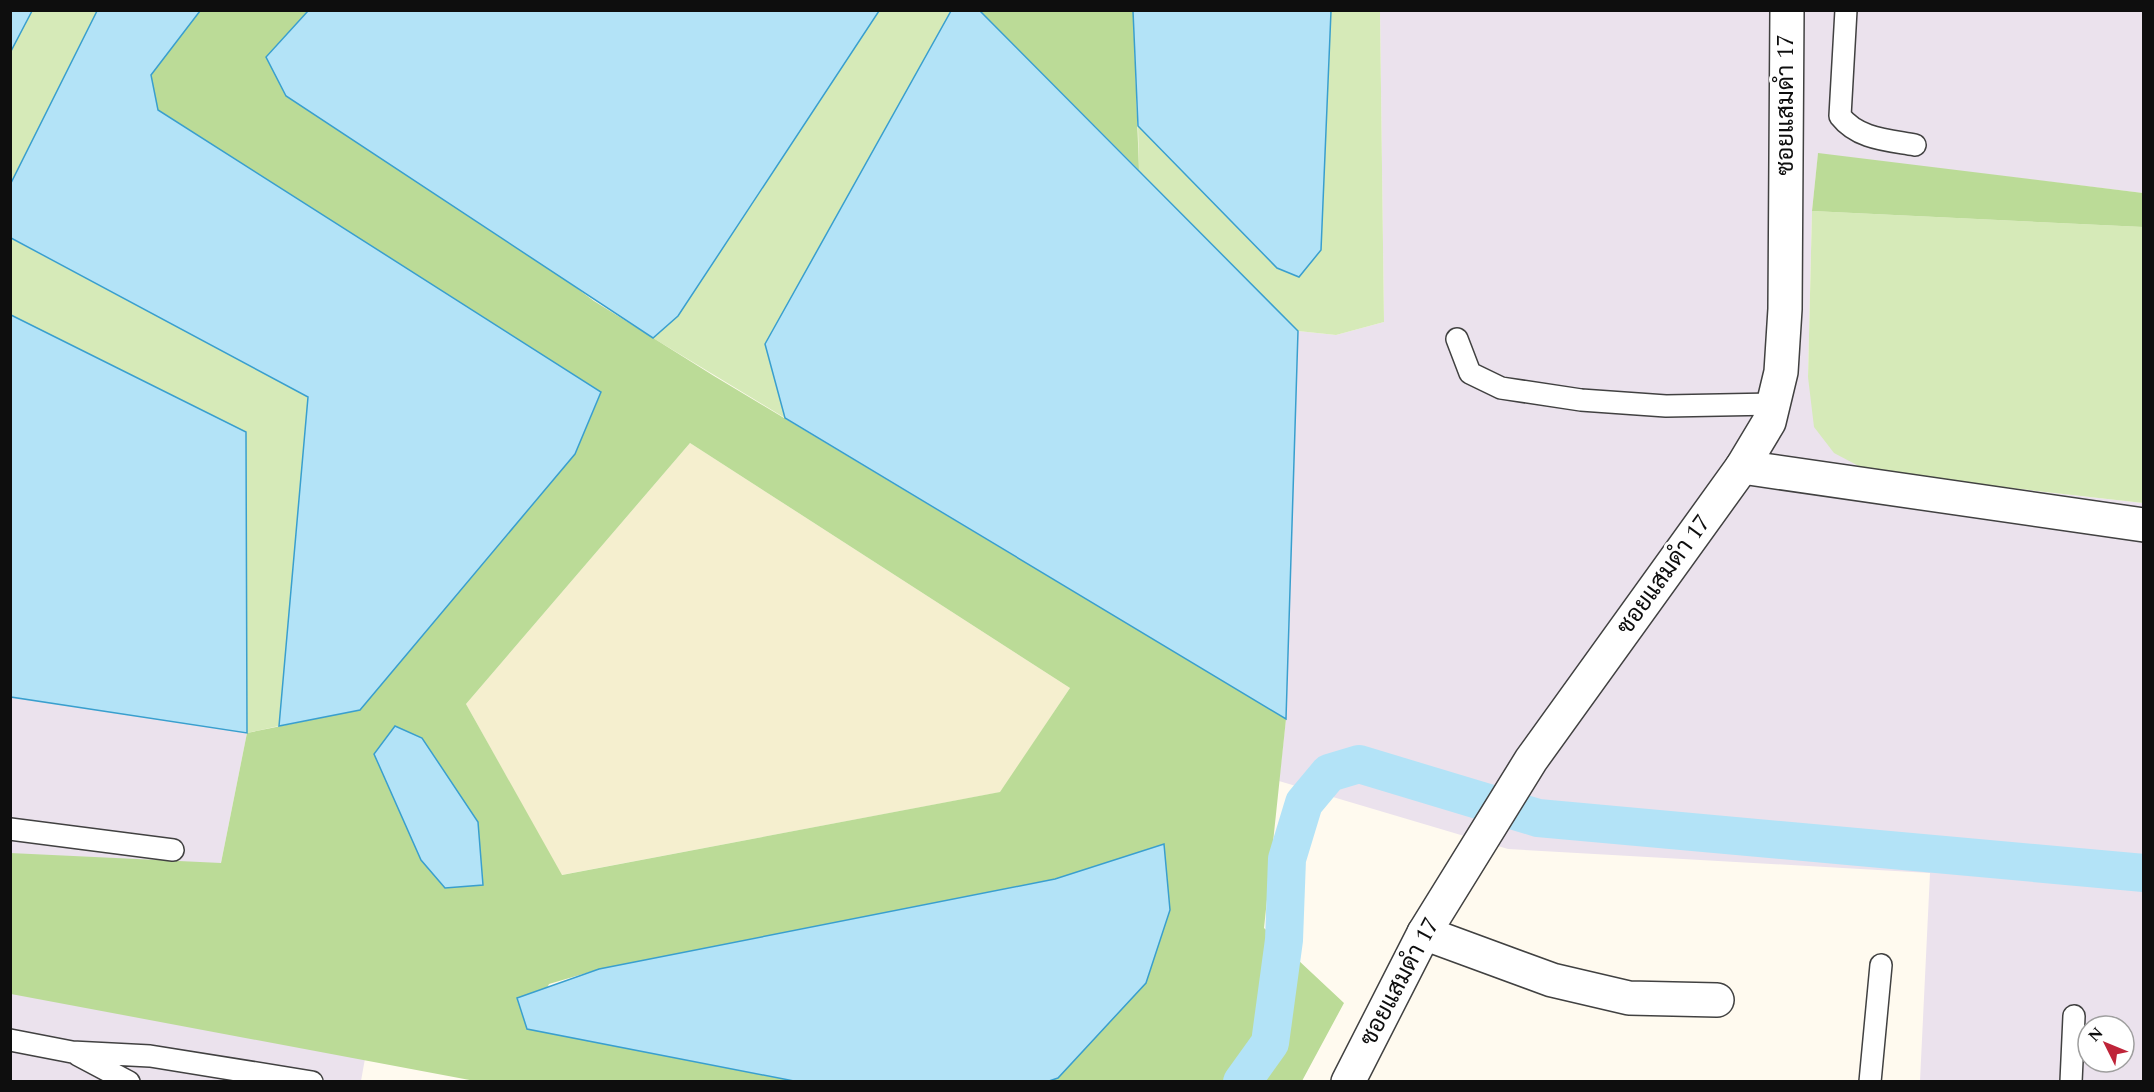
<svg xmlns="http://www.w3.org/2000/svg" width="2154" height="1092" font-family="Spectral,Sarabun,serif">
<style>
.industrial{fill:#ebe2ed;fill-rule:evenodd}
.farmland{fill:#f5efcf}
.green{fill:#d6eab8}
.forest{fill:#bbdb97;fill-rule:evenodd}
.water{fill:#b3e3f7;stroke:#399fce;stroke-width:1.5}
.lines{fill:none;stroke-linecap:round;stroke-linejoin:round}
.canal{stroke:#b3e3f7;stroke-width:38}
.service-casing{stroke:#414141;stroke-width:24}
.minor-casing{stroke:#414141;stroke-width:36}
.tertiary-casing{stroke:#414141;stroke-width:36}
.service{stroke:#fff;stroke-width:21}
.minor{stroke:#fff;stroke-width:33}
.tertiary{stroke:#fff;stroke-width:33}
.labels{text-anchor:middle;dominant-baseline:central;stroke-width:6;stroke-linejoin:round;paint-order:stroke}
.street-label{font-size:24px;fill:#0e0e0e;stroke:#fff}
</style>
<rect width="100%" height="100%" fill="#fffaef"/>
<path class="industrial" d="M1380,11H2143V193L1818,154L1812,211L1808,377L1870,472L2143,503V1081H1920L1930,873L1508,849L1279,781L1286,719L1298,331L1336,335L1384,322ZM2088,1026H2124V1062H2088Z
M10,697L247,733L221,863L397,879L361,1081H11Z"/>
<path class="farmland" d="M690,443L1070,688L1001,792L561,875L466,704Z"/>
<path class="green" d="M32,11H97L11,183V51Z
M879,11H951L765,344L785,418L653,338L678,316Z
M1331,11H1380L1384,322L1336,335L1298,331L1139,170L1138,126L1277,268L1299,277L1321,250Z
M1812,211L2143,227V503L1870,472L1834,453L1814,427L1808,377Z
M10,238L309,397L279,726L247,733L246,432L11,315Z"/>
<path class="forest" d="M200,11H308L266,57L594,301L714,376L1286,719L1264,928L1344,1003L1302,1081H1049L1058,1078L1164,844L1055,879L600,969L549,984L527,1029L794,1081H475L11,994L10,853L221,863L247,733L360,710L575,454L601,393L157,110L151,75ZM690,443L1070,688L1000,792L562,875L466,704Z
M980,11H1133L1139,170Z
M1818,153L2143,193V227L1812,211Z"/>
<path class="water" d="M11,10L32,11L11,51L10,11Z
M97,11H200L151,75L158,110L601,392L575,454L360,710L279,726L308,397L11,238V183Z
M308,11V10L879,11L678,316L653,338L286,96L266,57Z
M951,11H980L1298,331L1286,719L785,418L765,344Z
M1133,11H1331L1321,250L1299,277L1277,268L1138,126Z
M11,315L246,432L247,733L11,697Z
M395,726L422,738L478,822L483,885L445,888L421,860L374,754Z
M1164,844L1170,910L1146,983L1058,1078L1049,1081H794L527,1029L517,998L599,969L1055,879Z"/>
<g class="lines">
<path class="canal" d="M1242,1082L1270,1043L1284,940L1287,859L1304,803L1329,773L1359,764L1538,818L2144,873"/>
<defs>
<path id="service" d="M1846,10L1840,116C1858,139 1887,140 1915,145
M1457,339L1470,373L1501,388L1581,400L1666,406L1774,404
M10,829L173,850
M10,1040L72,1052L150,1056L312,1082
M78,1055L129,1082
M1870,1082L1881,965
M2071,1082L2074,1016"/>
<path id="minor" d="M1742,467L2144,525
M1424,933L1552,980L1629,998L1717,1000"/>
<path id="tertiary" d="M1348,1082L1424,933L1531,760L1742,467L1769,422L1781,372L1785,309L1787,10"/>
</defs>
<use href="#service" class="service-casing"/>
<use href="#minor" class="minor-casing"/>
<use href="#tertiary" class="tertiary-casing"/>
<use href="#service" class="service"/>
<use href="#minor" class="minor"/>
<use href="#tertiary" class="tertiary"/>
</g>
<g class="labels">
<g class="street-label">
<text transform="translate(1786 105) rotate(-90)">ซอยแสมดำ 17</text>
<text transform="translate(1664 575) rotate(-54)">ซอยแสมดำ 17</text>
<text transform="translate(1400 982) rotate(-62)">ซอยแสมดำ 17</text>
</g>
</g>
<rect width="2154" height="1092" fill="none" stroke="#0e0e0e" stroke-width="24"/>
<g transform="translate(2106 1044) rotate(313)"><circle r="28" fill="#ffffff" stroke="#9f9f9f" stroke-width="1.5"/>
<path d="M0-4.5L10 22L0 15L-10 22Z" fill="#bf2439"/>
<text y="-9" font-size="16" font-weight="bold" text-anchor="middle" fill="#0e0e0e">N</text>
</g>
</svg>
